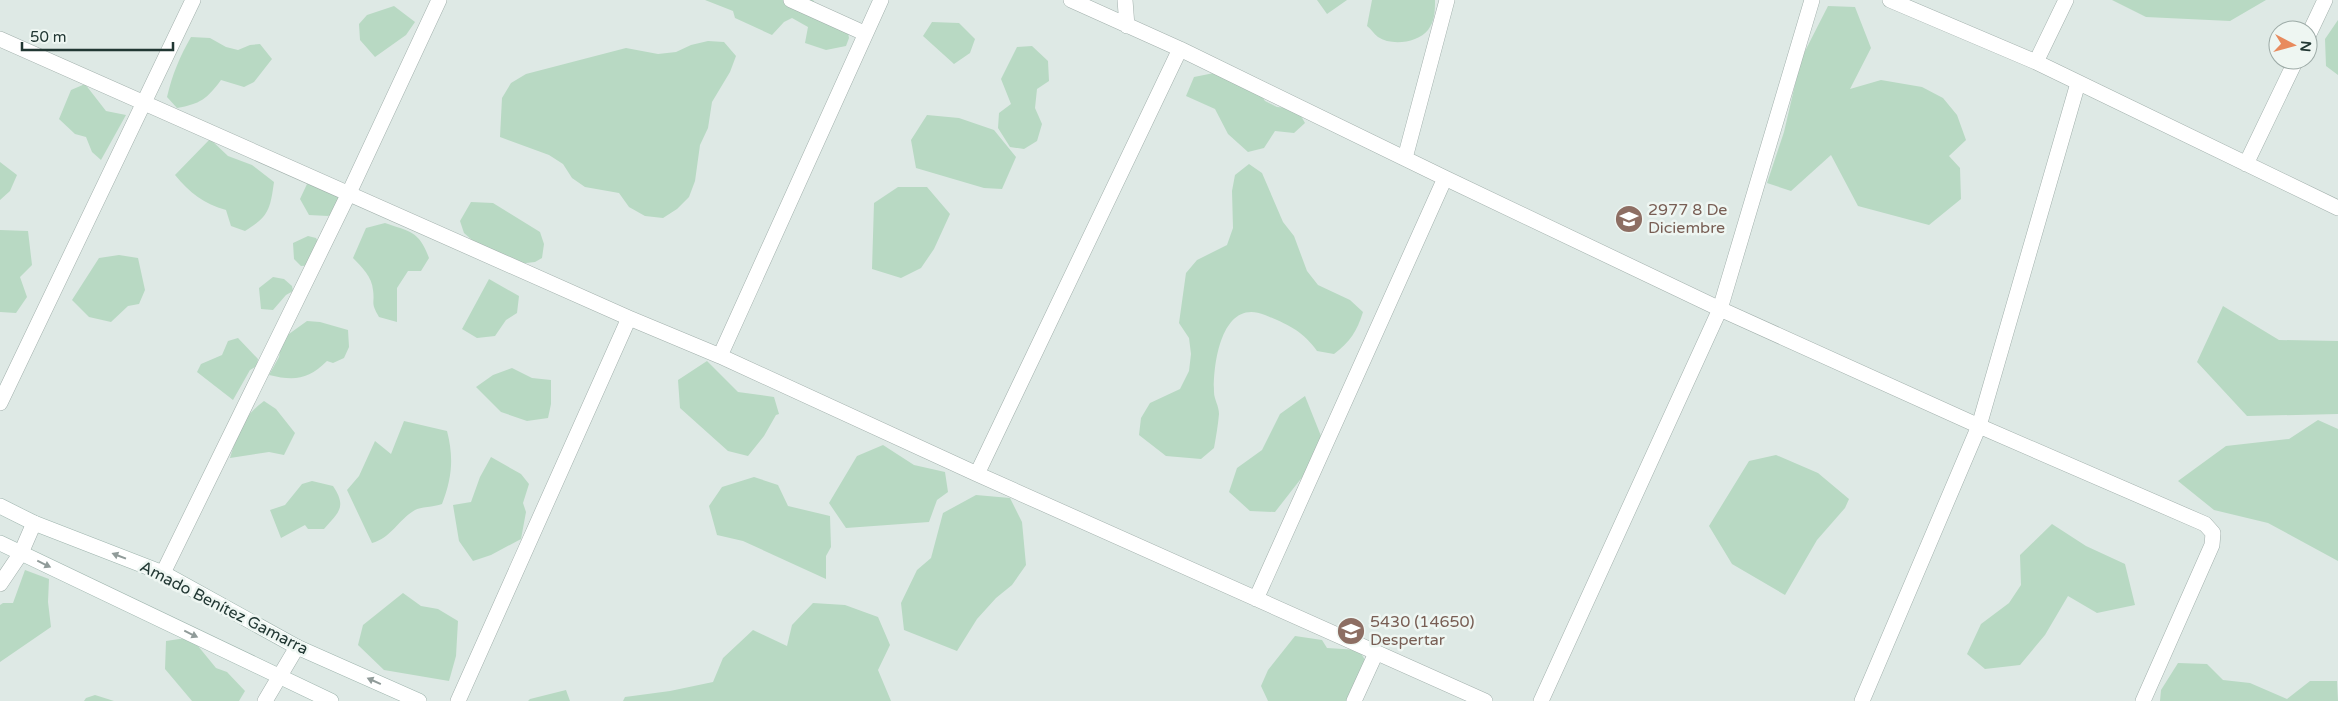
<svg xmlns="http://www.w3.org/2000/svg" width="2338" height="701" font-family="'Varela Round',sans-serif">
<style>
.green{fill:#b8d9c3}
.lines{fill:none;stroke-linecap:round;stroke-linejoin:round}
.street-casing{stroke:#a2b0ac;stroke-width:16}
.secondary-casing{stroke:#9eb4ad;stroke-width:16}
.street{stroke:#fff;stroke-width:15}
.secondary{stroke:#fff;stroke-width:15}
.oneway{fill:#909b99}
.labels{text-anchor:middle;dominant-baseline:central;stroke-width:5;stroke-linejoin:round;paint-order:stroke}
.education-label{font-size:16px;fill:#785e54;stroke:#eef6f2;text-anchor:start}
.street-label{font-size:16px;fill:#213733;stroke:#eef6f2}
</style>
<rect width="100%" height="100%" fill="#dee9e5"/>
<path class="green" d="M705,0H813L818,7L845,18L849,38L846,46L826,50L805,43L808,27L792,18L784,22L772,35L735,18L733,11Z
M1317,0H1347L1327,14Z
M1372,0H1435C1435,10 1435,21 1428,30C1418,43 1391,46 1378,37C1374,34 1371,29 1367,26Z
M2112,0H2266L2230,21L2146,17Z
M394,6L415,22L406,35L375,57L360,40L359,24L367,15Z
M1828,6L1855,7L1871,48L1850,89L1881,80L1922,87L1943,98L1957,115L1966,140L1949,156L1960,168L1961,199L1929,225L1858,206L1831,155L1791,191L1767,183L1784,132L1801,59Z
M2338,20V75L2326,66L2325,39Z
M932,22L959,23L975,39L970,53L954,64L923,36Z
M191,37L210,38L226,47L238,50L250,45L260,44L272,59L254,82L244,87L221,80C207,99 200,104 177,108L167,97C172,75 180,56 191,37Z
M708,41L724,42L736,56L730,72L712,102L708,128L700,145L695,181L689,197L677,209L663,218L645,216L629,207L619,193L585,187L572,178L563,164L549,155L500,137L502,98L511,83L526,74L626,48L658,54L676,52L691,45Z
M1032,46L1048,61L1049,81L1037,89L1035,108L1042,124L1037,141L1024,149L1010,147L998,128L999,113L1011,104L1001,79L1017,47Z
M1214,73L1256,88L1265,101L1277,107L1297,109L1305,123L1294,133L1275,131L1264,148L1248,152L1228,134L1215,109L1186,96L1194,77Z
M85,84L106,111L126,115L101,160L92,152L86,137L75,134L59,119L71,90Z
M927,115L959,118L994,130L1016,157L1002,189L984,188L916,168L911,140Z
M210,139L228,156L252,165L274,182C270,210 269,216 245,231L231,226L226,210C204,204 190,193 175,175Z
M0,162L17,175L10,191L0,200Z
M1249,164L1262,173L1283,222L1294,236L1307,271L1318,285L1350,300L1363,312C1357,331 1350,342 1334,354L1317,351C1303,331 1287,324 1265,315C1222,297 1213,363 1214,392C1214,399 1219,406 1219,414C1218,425 1216,437 1214,448L1201,459L1166,456L1139,435L1141,418L1150,403L1180,389L1189,371L1191,354L1189,338L1179,323L1186,273L1197,260L1227,245L1233,228L1232,191L1235,175Z
M307,184C320,187 330,190 340,199L337,210L328,216L309,215L300,199Z
M898,187H927L950,214L934,249L921,268L901,278L872,269L874,203Z
M471,202L493,203L540,232L544,244L542,258L535,262L517,264L480,247L464,233L460,221Z
M385,223C411,232 419,231 429,258L421,271H408L397,288V322L379,317C370,302 375,304 373,290C372,277 362,267 353,258L366,228Z
M0,230L28,231L32,265L20,277L27,297L16,313L0,312Z
M308,236L316,238L324,253L315,265L301,266L294,259L293,243Z
M119,255L138,258L145,290L139,304L128,306L111,322L89,317L72,300L99,258Z
M273,277L284,279L292,286L293,291L286,295L273,310L261,309L259,288Z
M489,279L519,296L517,313L506,320L495,336L477,338L462,329Z
M2223,306L2279,340L2338,341V414L2247,416L2197,362Z
M307,321L320,322L348,330L349,347L344,358L333,363L327,361C308,380 294,381 269,375L279,357L282,339Z
M238,338L258,359L257,366L250,370L233,400L197,372L201,364L222,355L228,341Z
M707,361L738,392L774,397L779,414L776,415L764,436L748,456L728,451L680,408L678,380Z
M512,368L532,378L551,380V404L548,418L527,421L501,412L476,387L493,375Z
M1305,396L1321,436L1314,462L1275,512L1250,511L1229,492L1237,468L1262,450L1280,414Z
M264,401L276,409L295,433L284,455L269,452L230,458C238,433 242,417 264,401Z
M2318,420L2338,429V561L2268,523L2214,510L2178,481L2226,446L2289,439Z
M404,421L447,431C454,458 452,478 442,504C434,507 420,507 415,510C398,520 391,538 372,543L347,490L359,476L375,441L391,454Z
M883,445L914,465L945,472L948,492L937,500L929,522L846,528L829,503L857,456Z
M1776,455L1818,473L1849,499L1845,508L1817,540L1785,595L1732,564L1709,526L1749,461Z
M491,457L521,474L529,484L523,503L526,512L521,539L491,555L473,561L459,541L453,505L471,502L480,477Z
M754,477L778,485L788,506L830,516L831,547L826,556V579L743,541L717,535L709,506L722,487Z
M312,481L333,486C347,507 339,512 324,529H308L305,525L281,538L270,510L285,505L302,484Z
M976,495L1010,498L1022,522L1026,565L1012,585L996,598L977,619L957,651L904,630L901,603L917,570L931,558L943,513Z
M2052,524L2086,546L2125,564L2135,605L2097,613L2068,596L2045,635L2020,665L1985,669L1967,654L1981,624L2009,603L2021,585L2020,555Z
M25,570L49,579L48,602L51,627L0,662V605L3,603H13Z
M403,593L421,606L438,609L458,621L456,656L449,681L384,670L358,645L363,625Z
M813,603L845,605L878,617L890,645L878,670L891,701H623L625,697L670,691L713,682L723,658L753,630L787,646L792,625Z
M1295,636L1322,640L1327,648L1359,650L1365,660L1354,701H1268L1261,686L1268,670Z
M186,638L198,646L216,668L227,672L245,691L239,701H192L165,669L166,641Z
M2178,663L2207,664L2223,680L2250,683L2287,699L2310,681H2337L2338,701H2160L2161,690Z
M566,690L570,701H528L530,699Z
M95,695L114,701H84L86,698Z"/>
<g class="lines">
<defs>
<path id="street" d="M791,0L864,33
M1071,0L1180,49L1445,178L1720,309L1979,426L2205,524L2213,533L2212,545L2143,701
M1125,0L1127,26
M1890,0L2036,62L2338,208
M2308,36L2325,0
M0,39L629,318L720,356L977,474L1485,701
M2036,62L2066,0
M1405,158L1447,0
M2246,164L2296,60
M720,356L881,0
M0,403L193,0
M977,474L1180,49
M163,573L349,193L439,0
M0,584L21,553L34,523
M1256,599L1445,178
M265,701L297,647
M458,701L629,318
M1354,701L1376,653
M1541,701L1720,309L1812,0
M1862,701L1979,426L2078,83"/>
<path id="secondary" d="M0,506L34,523L163,573L297,647L419,701
M0,543L331,701"/>
</defs>
<use href="#street" class="street-casing"/>
<use href="#secondary" class="secondary-casing"/>
<use href="#street" class="street"/>
<use href="#secondary" class="secondary"/>
</g>
<defs><path id="oneway-solid" d="M-6-.8H1V-3.2L6.5 0L1 3.2V.8H-6Z" transform="scale(1.25)"/></defs>
<g class="oneway">
<use href="#oneway-solid" transform="translate(119 556) rotate(-159)"/>
<use href="#oneway-solid" transform="translate(44 564) rotate(26)"/>
<use href="#oneway-solid" transform="translate(191 634) rotate(26)"/>
<use href="#oneway-solid" transform="translate(374 681) rotate(-156)"/>
</g>
<defs>
<symbol id="school-disc" viewBox="-11 -11 22 22"><circle r="9.5" fill="#8d6e63" stroke="#eef6f2"/><path d="M0-5L7-2L0 1L-7-2ZM-4 1L0 2.5L4 1V4Q0 6-4 4Z" fill="#fff"/></symbol>
</defs>
<g fill-rule="evenodd">
<use href="#school-disc" x="1613" y="203" width="32" height="32"/>
<use href="#school-disc" x="1335" y="615" width="32" height="32"/>
</g>
<g class="labels">
<g class="education-label">
<text x="1648" y="210">2977 8 De<tspan x="1648" dy="18">Diciembre</tspan></text>
<text x="1370" y="622">5430 (14650)<tspan x="1370" dy="18">Despertar</tspan></text>
</g>
<g class="street-label">
<text transform="translate(224 608) rotate(27)">Amado Benítez Gamarra</text>
</g>
</g>
<g transform="translate(2293 45) rotate(96)"><circle r="24" fill="#eef6f2" stroke="#9caaa6"/>
<path d="M0-4L9 19L0 12L-9 19Z" fill="#e88a5d"/>
<text y="-8" font-size="14" font-weight="bold" text-anchor="middle" fill="#213733">N</text>
</g>
<path d="M22 42v8h151v-8" fill="none" stroke="#213733" stroke-width="2.5"/>
<text x="30" y="42" font-size="15" fill="#213733" stroke="#eef6f2" stroke-width="4" paint-order="stroke">50 m</text>
</svg>
